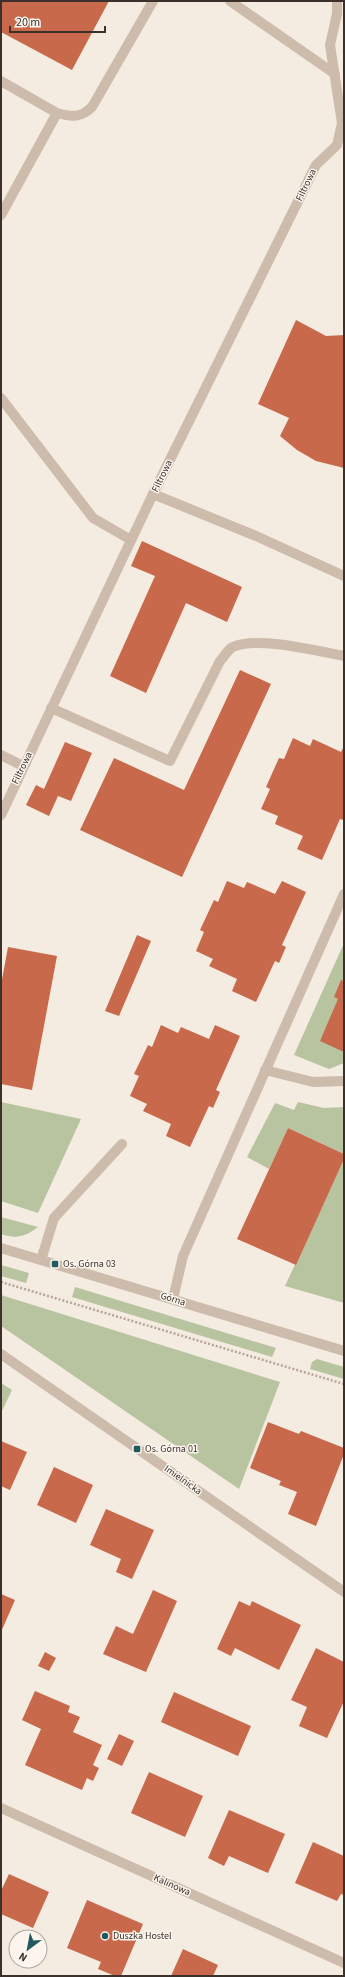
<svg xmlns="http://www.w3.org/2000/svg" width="345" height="1977" font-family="'Source Sans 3',sans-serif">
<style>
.green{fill:#b8c4a0}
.building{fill:#c8694b}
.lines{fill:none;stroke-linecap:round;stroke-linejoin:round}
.path{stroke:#b9a596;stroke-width:2.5;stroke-dasharray:2 2;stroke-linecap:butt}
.minor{stroke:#cdbbac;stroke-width:10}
.poi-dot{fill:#1f5a5e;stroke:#fbf5ee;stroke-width:1.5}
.labels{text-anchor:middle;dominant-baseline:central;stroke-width:3;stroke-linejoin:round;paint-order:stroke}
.street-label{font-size:10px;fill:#3b302b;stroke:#fbf5ee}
.poi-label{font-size:10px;fill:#3b302b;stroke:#fbf5ee;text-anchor:start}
</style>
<rect width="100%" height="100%" fill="#f4ebe1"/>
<path class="green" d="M344,943V1063L329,1069L294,1055Z
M1,1102L81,1119L38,1213L1,1201Z
M298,1102L324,1108L344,1107V1154L288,1128L269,1169L247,1157L275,1103L294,1110Z
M344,1159V1303L285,1286Z
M1,1217L38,1227C25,1237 16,1239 1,1234Z
M1,1265L29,1273L26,1283L1,1276Z
M75,1287L276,1348L272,1357L72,1297Z
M1,1295L280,1382L239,1489L1,1326Z
M317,1359L344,1367V1379L310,1369L312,1362Z
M1,1383L12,1390L1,1413Z"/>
<path class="building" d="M1,1H109L72,70L1,32Z
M296,320L326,336L344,335V468L316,461L297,450L280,436L289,418L258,404Z
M142,541L242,587L227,622L186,603L146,693L110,676L155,576L131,566Z
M240,670L271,684L182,877L80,830L114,758L184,790Z
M293,738L310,746L313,739L341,752L344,746V820L340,819L322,860L297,849L303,836L275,824L278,816L261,809L270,789L266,787L279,758L284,759Z
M65,742L92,753L71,801L58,796L49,816L26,805L36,785L44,789Z
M227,881L244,888L247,882L275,894L282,881L306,892L282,945L286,947L279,963L275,961L256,1002L232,991L237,979L209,966L213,959L196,951L204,932L200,930L214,900L218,902Z
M137,935L151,941L119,1016L105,1011Z
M8,947L57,956L32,1090L1,1084V985Z
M341,980L344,981V1052L320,1041L338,999L334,997Z
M161,1025L178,1033L181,1027L209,1039L215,1025L240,1036L216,1090L220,1092L213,1108L209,1106L190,1147L166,1136L171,1124L143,1111L147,1104L130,1096L139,1076L134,1074L148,1045L152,1047Z
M288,1128L344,1154V1159L296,1265L237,1239Z
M268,1422L299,1434L301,1431L344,1448V1454L316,1526L288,1514L297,1492L279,1485L281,1481L250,1468Z
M1,1441L27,1452L10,1490L1,1486Z
M54,1467L93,1485L76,1523L37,1505Z
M106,1509L154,1530L132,1579L116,1572L121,1559L90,1545Z
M153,1590L177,1601L146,1672L103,1654L116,1626L133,1634Z
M1,1594L15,1600L1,1632Z
M239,1601L250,1606L252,1601L301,1625L279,1670L235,1648L231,1656L217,1649Z
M316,1648L344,1662V1701L327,1738L299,1726L307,1707L291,1700Z
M45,1652L56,1658L49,1671L38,1666Z
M35,1691L70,1706L68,1712L80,1717L73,1732L102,1745L93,1765L99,1768L93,1781L87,1778L82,1790L25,1765L41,1729L22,1720Z
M174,1692L251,1726L238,1756L161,1722Z
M119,1734L134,1741L122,1766L107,1759Z
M149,1772L203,1796L185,1837L131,1813Z
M229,1810L285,1834L268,1873L229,1856L224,1866L208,1858Z
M313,1842L344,1856V1895L341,1894L337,1901L295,1883Z
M9,1874L49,1892L33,1928L1,1914V1891Z
M87,1900L143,1924L121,1976H115L98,1969L101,1962L67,1948Z
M183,1949L218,1965L213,1976H171Z"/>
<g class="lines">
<path class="path" d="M1,1282L344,1384"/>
<path class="minor" d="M230,1L335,74
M1,81L57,113
M337,145L342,123L330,45L337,14V1
M1,215L57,113C72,117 81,118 92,107L153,1
M1,398L93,518L131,540
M153,494L256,536L344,576
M51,708L170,761L220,661C224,657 228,649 233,647C257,636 317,651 344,656
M1,755L23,766
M1,815L153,494L316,165L337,145
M265,1070L313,1082L344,1081
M1,1248L344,1351
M41,1260L54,1218L122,1144
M173,1299L183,1256L344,894
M1,1354L344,1592
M1,1808L344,1963"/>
</g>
<g class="poi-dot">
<rect x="51" y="1260" width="8" height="8" rx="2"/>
<rect x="133" y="1445" width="8" height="8" rx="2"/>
<circle cx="105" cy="1936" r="4"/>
</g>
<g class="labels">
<g class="street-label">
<text transform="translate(306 185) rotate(-64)">Filtrowa</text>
<text transform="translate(162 476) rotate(-64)">Filtrowa</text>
<text transform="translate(22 768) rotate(-64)">Filtrowa</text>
<text transform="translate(173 1299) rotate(17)">Górna</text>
<text transform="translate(183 1480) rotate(35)">Imielnicka</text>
<text transform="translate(172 1885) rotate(24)">Kalinowa</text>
</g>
<g class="poi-label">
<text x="63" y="1264">Os. Górna 03</text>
<text x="145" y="1449">Os. Górna 01</text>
<text x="113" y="1936">Duszka Hostel</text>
</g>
</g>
<rect width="345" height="1977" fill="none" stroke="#3b302b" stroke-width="4"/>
<g transform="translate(28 1949) rotate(212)"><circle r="19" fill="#fbf5ee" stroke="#aea6a0"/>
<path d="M0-3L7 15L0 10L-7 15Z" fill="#1f5a5e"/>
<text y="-6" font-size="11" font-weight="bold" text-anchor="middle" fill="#3b302b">N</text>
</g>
<path d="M10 26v6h95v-6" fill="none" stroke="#3b302b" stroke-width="2"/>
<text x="16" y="26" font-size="12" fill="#3b302b" stroke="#fbf5ee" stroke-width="3" paint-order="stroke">20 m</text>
</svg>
